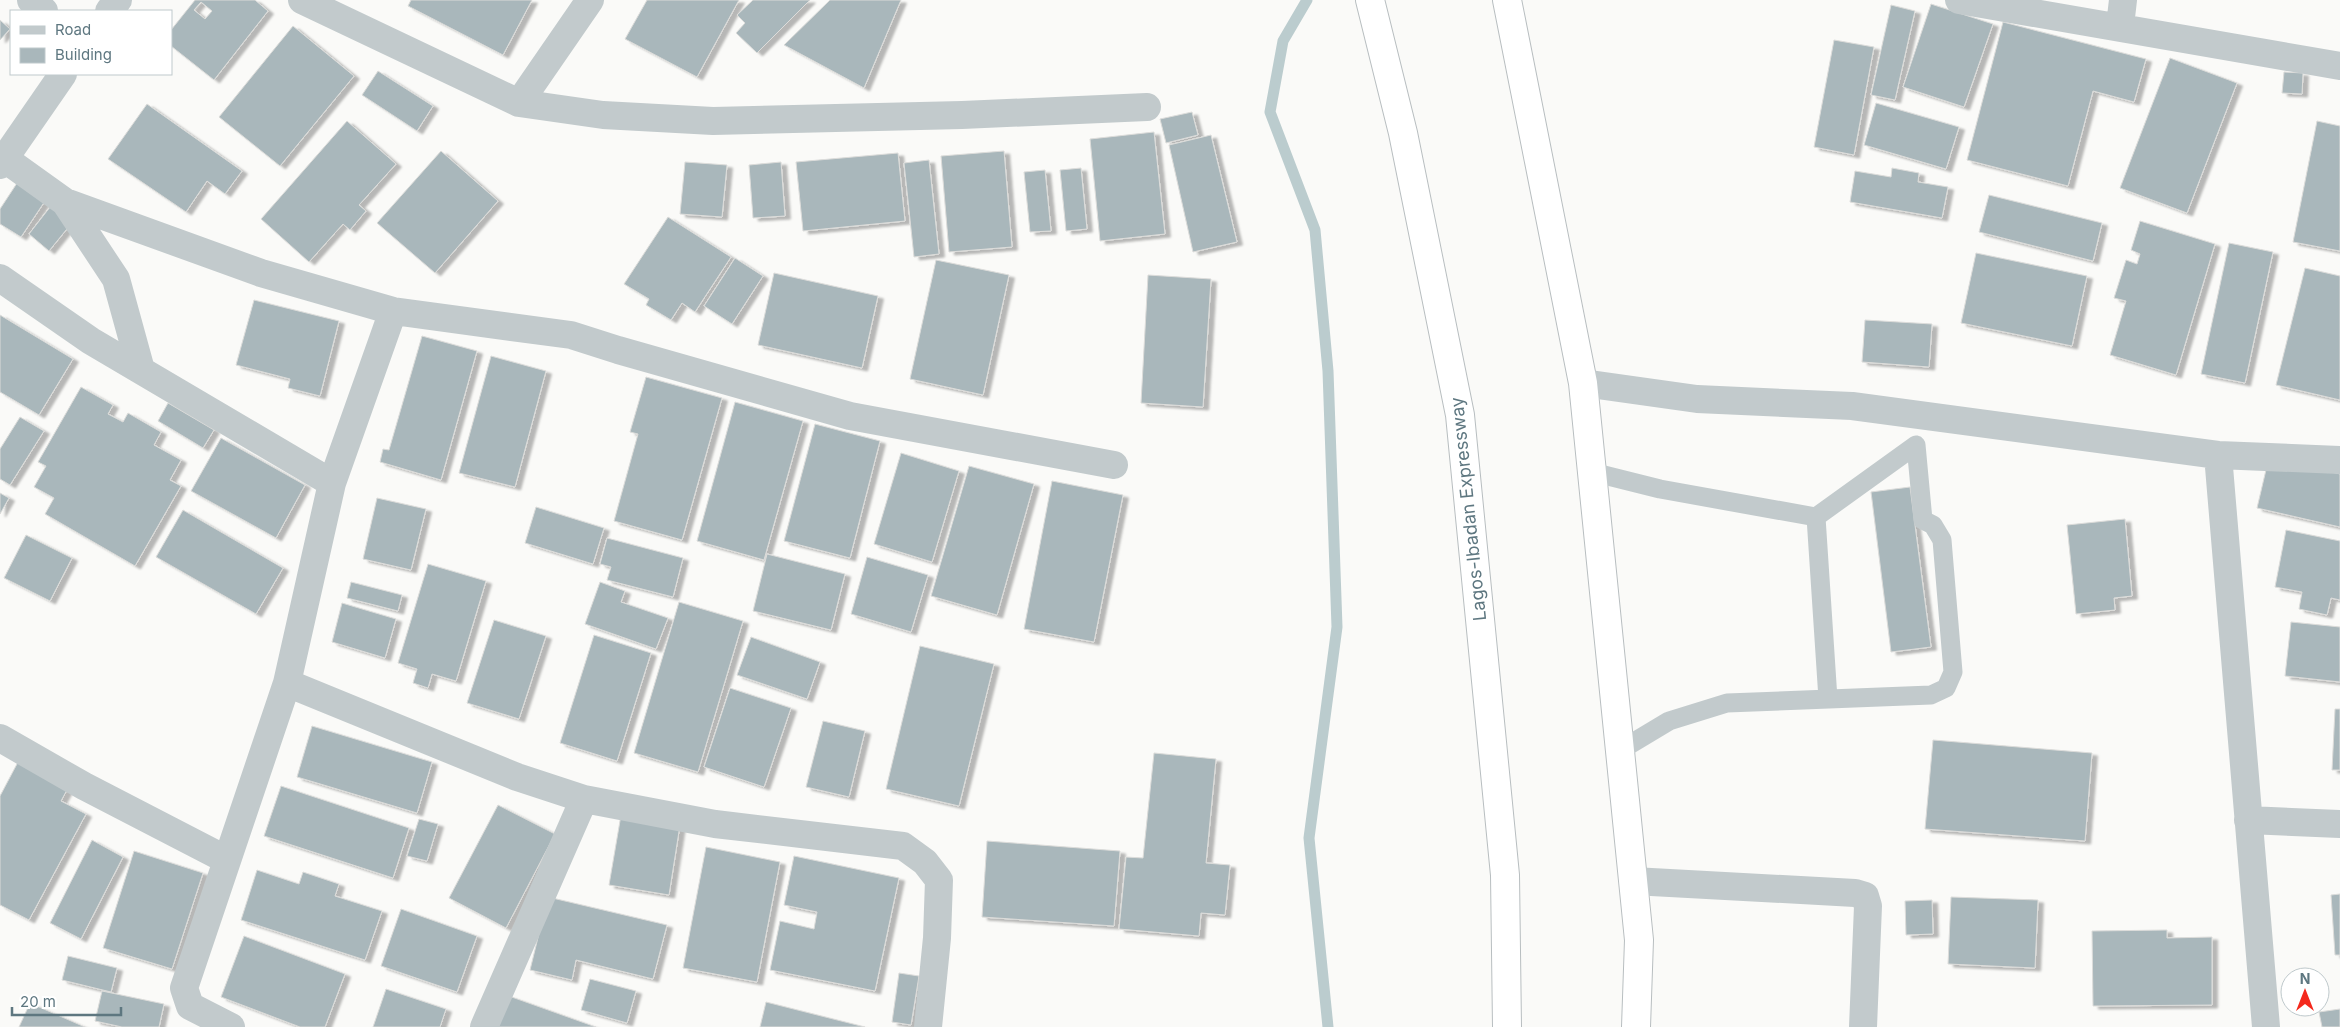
<svg xmlns="http://www.w3.org/2000/svg" width="2340" height="1027" font-family="Inter,sans-serif">
<style>
.lines{fill:none;stroke-linecap:round;stroke-linejoin:round}
.stream{stroke:#bbccce;stroke-width:11}
.building{fill:#a9b7bb;stroke:#dcdcda;fill-rule:evenodd;filter:url(#shadow)}
.highway-casing{stroke:#b8bec0;stroke-width:30}
.lane{stroke:#c2cacc;stroke-width:19}
.street{stroke:#c2cacc;stroke-width:28}
.highway{stroke:#fff;stroke-width:28}
.labels{text-anchor:middle;dominant-baseline:central;stroke-width:5;stroke-linejoin:round;paint-order:stroke}
.street-label{font-size:18px;fill:#5e7780;stroke:#fff}
</style>
<defs>
<filter id="shadow"><feDropShadow dx="5.5" dy="3" stdDeviation="1" flood-color="#0004"/></filter>
</defs>
<rect width="100%" height="100%" fill="#fafaf8"/>
<g class="lines">
<path class="stream" d="M1307,0L1283,41L1270,112L1315,230L1328,371L1337,627L1309,838L1328,1027"/>
</g>
<path class="building" d="M195,0H255L268,11L214,80L171,46V30ZM201,2L212,11L205,19L194,10Z
M411,0H532L503,55L408,6Z
M647,0H739L697,77L625,39Z
M753,0H810L757,53L736,33L745,23L737,15Z
M830,0H901L864,88L784,45Z
M1931,4L1993,24L1964,107L1903,87Z
M1891,5L1915,11L1895,100L1871,95Z
M0,20L10,29L0,40Z
M2003,22L2146,59L2134,102L2093,91L2068,186L1967,160Z
M293,26L354,76L280,166L219,117Z
M1834,40L1874,47L1854,155L1814,147Z
M2170,58L2237,83L2187,213L2120,188Z
M378,71L433,106L417,131L362,95Z
M2284,72L2303,73L2302,94L2282,93Z
M1876,103L1959,127L1946,169L1864,145Z
M147,104L242,171L225,194L207,181L186,212L108,159Z
M1192,112L1198,135L1166,143L1160,119Z
M347,121L396,164L359,205L366,211L350,230L343,224L309,262L261,219Z
M2317,121L2340,126V251L2293,242Z
M1154,132L1165,234L1100,241L1090,139Z
M1211,135L1237,242L1193,252L1169,145Z
M441,151L498,201L435,273L377,223Z
M1004,151L1012,247L949,252L941,156Z
M898,153L905,221L803,231L796,162Z
M929,160L939,254L914,257L904,163Z
M685,162L727,165L722,217L680,214Z
M781,162L785,216L753,218L749,165Z
M1081,168L1087,229L1066,231L1060,170Z
M1892,168L1919,173L1918,182L1948,187L1942,218L1850,202L1855,171L1891,177Z
M1045,170L1051,231L1030,232L1024,172Z
M21,177L49,195L21,237L0,224V209Z
M1989,195L2102,223L2093,261L1979,232Z
M54,202L75,219L49,251L29,234Z
M668,217L731,257L695,312L682,303L671,320L646,305L649,299L624,284Z
M2140,221L2215,244L2176,375L2110,355L2126,301L2114,298L2126,260L2137,264L2140,254L2131,250Z
M2229,243L2273,252L2245,383L2201,374Z
M1976,253L2087,276L2072,346L1961,323Z
M735,258L763,276L732,324L704,306Z
M936,260L1009,275L983,395L910,379Z
M2305,268L2340,276V400L2276,385Z
M774,273L878,296L862,368L758,345Z
M1148,275L1211,279L1203,407L1141,403Z
M254,300L339,321L320,396L288,388L290,379L236,365Z
M0,315L73,359L39,415L0,392Z
M1865,320L1932,324L1929,367L1862,362Z
M422,336L477,351L441,480L380,462L383,449L389,450Z
M491,356L546,371L515,487L459,473Z
M646,377L722,398L682,540L614,521L638,434L630,432Z
M81,387L113,405L108,414L123,422L128,413L161,432L154,445L181,460L170,480L181,486L135,566L45,514L54,498L34,487L46,466L38,462Z
M735,402L803,421L764,560L697,541Z
M168,403L214,430L203,448L158,421Z
M20,417L44,431L10,485L0,479V449Z
M815,424L880,441L850,558L784,541Z
M221,438L305,485L276,538L191,491Z
M901,453L959,471L932,562L874,544Z
M2269,457L2340,474V527L2257,508Z
M969,466L1034,484L997,615L931,596Z
M1052,481L1123,495L1094,642L1024,629Z
M1910,487L1931,647L1891,652L1871,492Z
M0,493L9,498L0,514Z
M377,498L426,509L411,570L363,559Z
M536,507L604,528L593,564L525,543Z
M183,510L283,568L256,614L156,557Z
M2125,519L2132,596L2114,598L2115,610L2076,614L2067,525Z
M2286,530L2340,541V600L2331,598L2327,615L2299,609L2302,592L2275,587Z
M26,535L72,558L50,601L4,578Z
M607,538L683,558L673,597L607,580L611,567L600,564Z
M767,554L845,574L831,630L753,611Z
M867,557L928,575L911,632L851,614Z
M428,564L486,581L456,681L432,674L428,688L413,683L417,669L398,663Z
M351,582L402,595L398,611L347,598Z
M600,582L625,591L621,602L668,618L656,649L585,624Z
M679,602L743,621L698,772L634,753Z
M342,603L396,619L385,658L332,642Z
M494,620L546,636L519,719L467,703Z
M2291,622L2340,627V682L2285,676Z
M594,635L651,653L617,761L560,743Z
M751,637L820,662L807,699L737,675Z
M920,646L994,664L959,806L886,789Z
M730,688L791,708L764,787L704,767Z
M2335,709H2340V770H2332Z
M823,721L865,731L849,797L806,787Z
M312,726L432,762L417,813L297,777Z
M1933,740L2092,753L2085,841L1925,829Z
M1154,753L1216,759L1206,863L1230,865L1225,915L1201,913L1199,936L1119,929L1126,857L1143,858Z
M18,762L68,788L61,801L86,814L29,920L0,905V796Z
M281,786L409,828L393,878L264,836Z
M498,805L555,834L506,928L449,898Z
M621,815L680,825L669,895L609,885Z
M419,819L438,824L427,861L407,856Z
M92,840L123,857L81,939L50,923Z
M987,841L1120,851L1114,926L982,917Z
M706,847L780,862L757,982L683,968Z
M134,851L203,873L172,969L103,948Z
M794,856L899,878L875,991L770,970L780,921L814,929L817,912L784,905Z
M257,870L299,884L303,872L339,884L335,896L382,911L365,960L241,920Z
M2340,894V955H2335L2331,895Z
M548,897L667,925L653,979L576,960L572,980L530,970Z
M1951,897L2038,900L2035,968L1948,964Z
M1932,900L1933,934L1906,935L1905,901Z
M401,909L477,936L457,992L381,966Z
M2167,930V938L2212,937V1005L2093,1006L2092,931Z
M244,936L345,974L325,1027H300L221,997Z
M68,956L117,968L111,992L62,980Z
M899,973L919,976L911,1025L892,1022Z
M590,979L636,991L627,1023L581,1010Z
M386,989L446,1009L440,1027H373Z
M102,991L164,1004L159,1027H122L95,1021Z
M509,996L596,1027H498Z
M766,1002L865,1027H760Z
M30,1003L85,1027H19Z
M2340,1009V1027H2322L2319,1012Z"/>
<g class="lines">
<defs>
<path id="highway" d="M1370,0L1403,133L1460,415L1505,875L1507,1027
M1507,0L1583,383L1639,940L1636,1027"/>
</defs>
<use href="#highway" class="highway-casing"/>
<path class="lane" d="M1592,472L1660,489L1816,517L1916,445L1923,520L1933,525L1942,540L1953,672L1946,688L1931,695L1727,703L1669,721L1619,751
M1816,517L1828,699"/>
<path class="street" d="M31,0L44,11
M302,0L519,103L603,115L713,121L962,115L1147,107
M1959,0L2340,66
M109,11L118,0
M2120,26L2123,0
M519,103L590,0
M5,159L65,202L261,273L393,311L571,335L618,350L850,416L1114,465
M0,165L63,74
M65,202L116,279L141,370
M0,278L91,341L332,483
M1583,383L1697,399L1852,406L2218,455L2340,460
M2218,455L2266,1027
M287,683L517,777L584,799L715,824L903,846L925,862L939,880L937,938L928,1027
M0,738L84,786L227,860
M2248,820L2340,824
M1633,881L1855,893L1865,896L1868,906L1863,1027
M231,1027L190,1006L184,988L287,683L332,483L393,311
M484,1027L584,799"/>
<use href="#highway" class="highway"/>
</g>
<g class="labels">
<g class="street-label">
<text transform="translate(1468 509) rotate(-96)">Lagos-Ibadan Expressway</text>
</g>
</g>
<rect x="10" y="10" width="162" height="65" fill="#ffffff" stroke="#bfc9cc"/>
<rect x="20" y="26" width="25" height="8" fill="#c2cacc" stroke="#bfc9cc"/>
<text x="55" y="35" font-size="15" fill="#5e7780">Road</text>
<rect x="20" y="48" width="25" height="15" fill="#a9b7bb" stroke="#bfc9cc"/>
<text x="55" y="60" font-size="15" fill="#5e7780">Building</text>
<g transform="translate(2305 992)"><circle r="24" fill="#ffffff" stroke="#bfc9cc"/>
<path d="M0-4L9 19L0 12L-9 19Z" fill="#f4291d"/>
<text y="-8" font-size="14" font-weight="bold" text-anchor="middle" fill="#5e7780">N</text>
</g>
<path d="M12 1007v8h109v-8" fill="none" stroke="#5e7780" stroke-width="2.5"/>
<text x="20" y="1007" font-size="15" fill="#5e7780" stroke="#ffffff" stroke-width="4" paint-order="stroke">20 m</text>
</svg>
